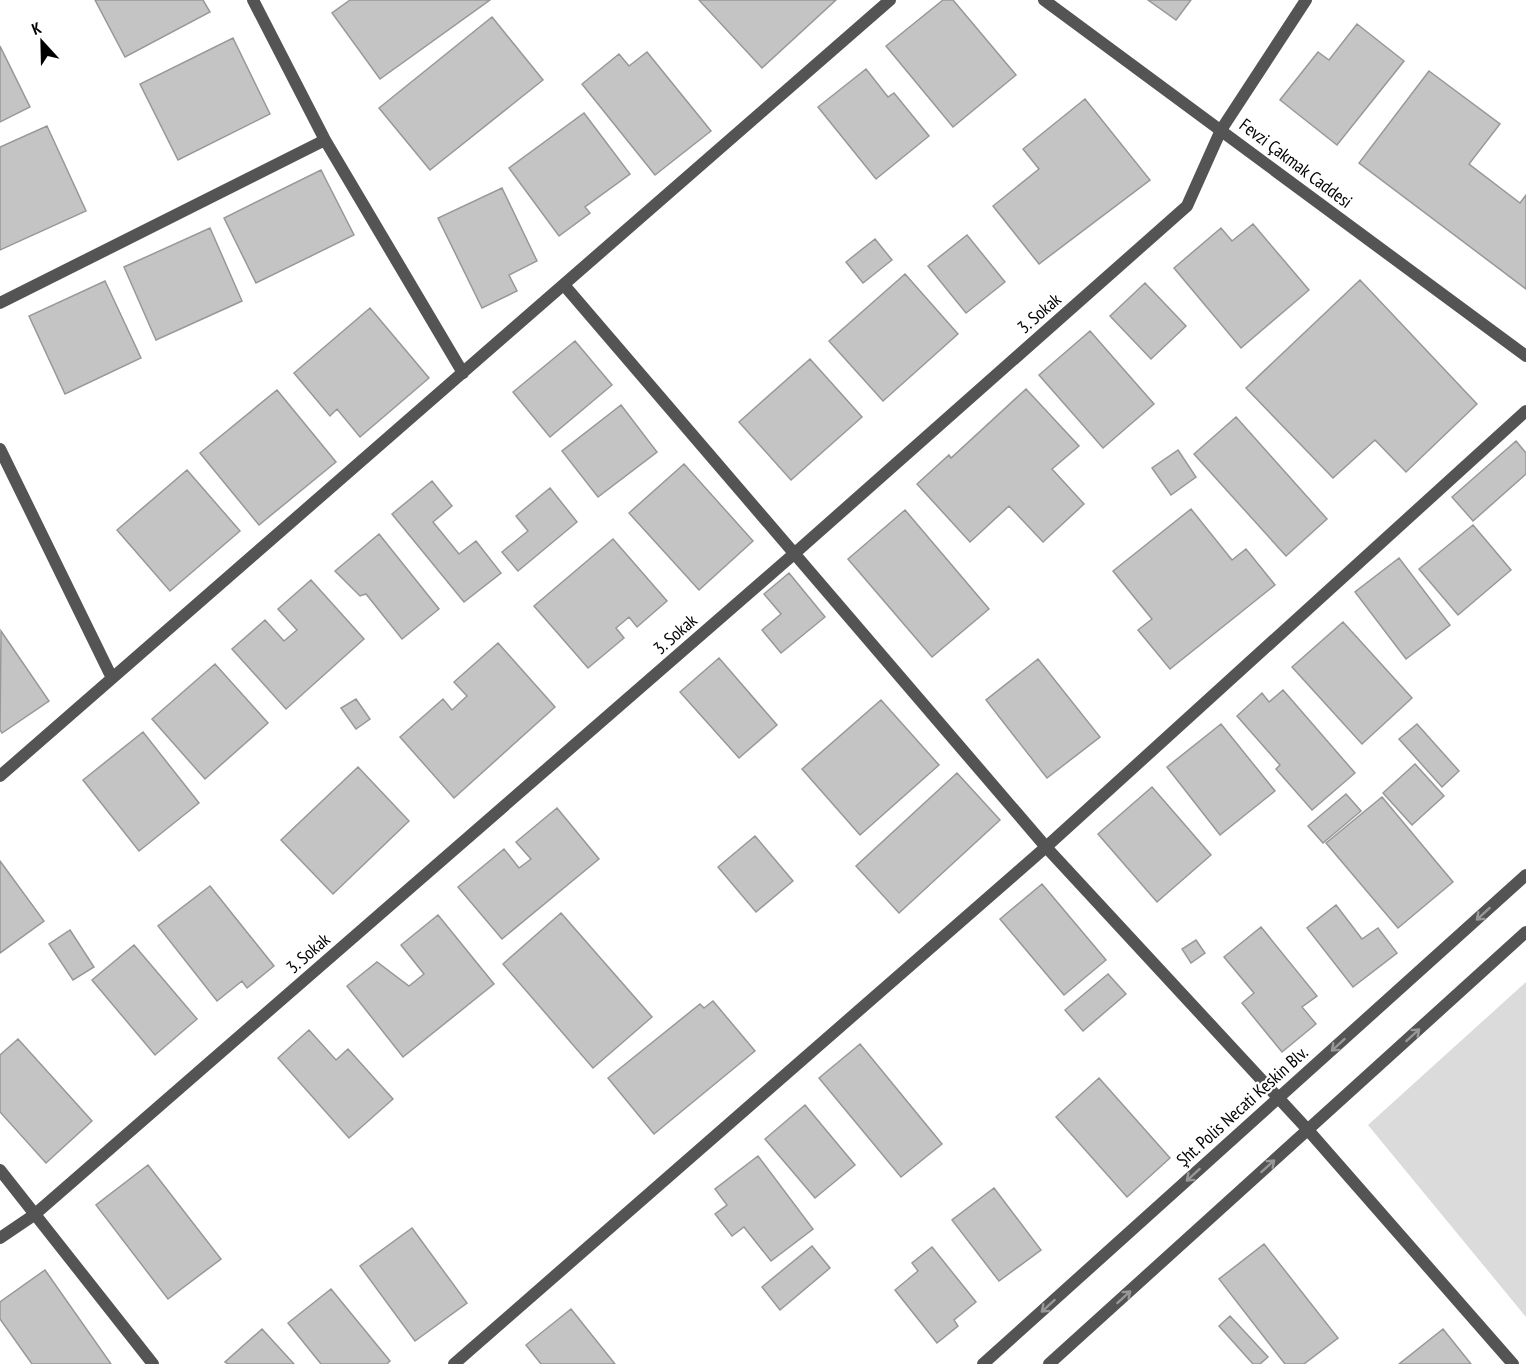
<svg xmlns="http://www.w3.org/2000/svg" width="1526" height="1364" font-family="'PT Sans Narrow',sans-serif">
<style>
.green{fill:#dbdbdb}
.building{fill:#c4c4c4;stroke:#989898;stroke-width:1.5}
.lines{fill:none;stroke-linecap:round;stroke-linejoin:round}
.minor{stroke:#545454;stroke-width:12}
.tertiary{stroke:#545454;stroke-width:12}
.oneway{stroke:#989898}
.labels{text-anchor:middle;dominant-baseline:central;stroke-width:4.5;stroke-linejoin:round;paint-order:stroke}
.street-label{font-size:18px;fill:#000;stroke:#fff}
</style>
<rect width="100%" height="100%" fill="#fff"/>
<path class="green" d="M1526,982V1317L1368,1125Z"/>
<path class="building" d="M95,0H203L210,12L125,57Z
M350,0H490L380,79L332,13Z
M699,0H836L762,68Z
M943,0H953L1016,75L953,127L886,46Z
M1148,0H1191L1176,20Z
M492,17L543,80L430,170L379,108Z
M1357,24L1404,61L1337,145L1280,100L1318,52L1329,60Z
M233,38L270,114L178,160L140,84Z
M0,46L30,107L0,122Z
M647,52L711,131L655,175L582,84L619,54L629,66Z
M866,69L888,97L894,93L929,136L876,179L818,107Z
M1429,71L1500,124L1469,164L1520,203L1526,195V289L1359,163Z
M1085,99L1150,180L1039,264L993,206L1039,169L1023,149Z
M584,113L630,174L585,207L590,213L559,236L509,168Z
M47,126L86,211L0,250V147Z
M321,170L354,235L256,283L224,218Z
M502,188L537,261L509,275L517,291L482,308L438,218Z
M1253,224L1309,290L1241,348L1174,268L1221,228L1232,241Z
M210,228L242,301L156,340L124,267Z
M967,235L1005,282L966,313L928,266Z
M875,239L892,260L863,283L846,262Z
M905,274L958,334L883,401L829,341Z
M1360,280L1477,404L1406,472L1375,440L1333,478L1246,388Z
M105,281L141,358L65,394L29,316Z
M1145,283L1186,326L1151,359L1110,316Z
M370,308L429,378L360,437L337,409L330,416L294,373Z
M1090,331L1154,404L1103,448L1039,375Z
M575,341L612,385L550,437L513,392Z
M810,359L862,417L791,480L739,422Z
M1026,389L1079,446L1052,469L1084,504L1043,542L1009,506L970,542L917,484L949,455L951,458Z
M277,390L336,462L259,525L200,453Z
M621,405L657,452L598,497L562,451Z
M1236,417L1327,519L1286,556L1194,454Z
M1516,441L1526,453V474L1473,521L1452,497Z
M1178,450L1196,477L1171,495L1152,468Z
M684,464L753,541L699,590L629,513Z
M187,470L240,531L170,591L117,530Z
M432,481L452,506L433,522L459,554L476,541L501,573L464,602L392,514Z
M550,488L577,522L518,571L502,552L528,531L516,516Z
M1191,509L1232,560L1246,549L1275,585L1170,669L1138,630L1152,619L1113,571Z
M905,510L989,609L932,657L848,559Z
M1473,525L1511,570L1458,615L1419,569Z
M379,534L439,609L402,639L366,594L360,596L335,571Z
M613,539L667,601L637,627L629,617L616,628L624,638L588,668L534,606Z
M1399,558L1450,625L1406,659L1355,592Z
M789,573L825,617L781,653L762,630L781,614L764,594Z
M311,580L364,639L286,709L232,649L265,620L284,641L297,630L278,609Z
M1343,622L1412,698L1362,744L1292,667Z
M1,631L49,701L2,733L0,730Z
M498,643L555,707L454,798L400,737L443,699L452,710L467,696L454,682Z
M719,658L777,725L739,758L680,692Z
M1038,659L1100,737L1047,778L986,700Z
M215,664L268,723L205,779L152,719Z
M1283,690L1355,773L1312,810L1276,769L1280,765L1237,716L1262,693L1269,702Z
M356,699L370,719L356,729L341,708Z
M881,700L939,765L860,835L802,769Z
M1221,724L1275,791L1220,835L1167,767Z
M1417,724L1459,771L1442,787L1399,739Z
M143,732L199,803L139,851L83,780Z
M1415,764L1444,796L1412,825L1383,793Z
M358,767L409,821L333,894L281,840Z
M957,773L1000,820L899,913L856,866Z
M1152,787L1211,855L1157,902L1098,834Z
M1346,794L1361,811L1323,843L1308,826Z
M1382,797L1453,882L1398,928L1326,843Z
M557,808L599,859L502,939L458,887L504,849L519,868L531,859L516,842Z
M755,836L793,881L756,912L718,867Z
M0,861L44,921L0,953Z
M1042,884L1106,960L1064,995L1000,919Z
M210,886L274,966L247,988L242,981L217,1001L158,926Z
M1336,905L1362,939L1378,928L1397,953L1353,987L1307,928Z
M561,913L652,1017L593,1068L503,964Z
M438,915L494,984L403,1057L347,986L377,962L409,986L424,974L401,945Z
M1261,927L1317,996L1302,1007L1316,1024L1282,1052L1242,1003L1254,993L1224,957Z
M70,930L94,967L73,980L49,944Z
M1196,940L1205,953L1191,963L1182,949Z
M134,945L197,1019L155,1055L92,980Z
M1108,974L1126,994L1083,1031L1065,1010Z
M713,1001L755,1051L654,1134L608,1078L700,1004L704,1008Z
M309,1030L336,1060L348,1049L393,1099L349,1138L278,1058Z
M18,1039L92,1121L46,1163L0,1112V1055Z
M860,1044L942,1144L901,1177L819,1078Z
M1099,1078L1170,1158L1127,1197L1056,1117Z
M805,1105L855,1165L815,1198L765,1139Z
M758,1156L813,1229L771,1261L744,1227L732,1236L715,1214L727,1205L715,1189Z
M148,1165L221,1259L168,1299L96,1205Z
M994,1188L1041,1250L999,1281L952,1220Z
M412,1228L467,1303L415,1341L360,1266Z
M1264,1244L1338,1338L1304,1364H1285L1219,1279Z
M812,1246L830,1268L780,1310L762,1287Z
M932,1247L976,1302L954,1320L958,1326L937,1343L895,1290L918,1271L912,1263Z
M45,1270L111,1364H32L0,1319V1302Z
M331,1289L390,1361L387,1364H321L288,1323Z
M571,1309L615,1364H541L526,1345Z
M1230,1316L1268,1357L1260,1364H1253L1219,1326Z
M262,1329L294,1364H228L225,1362Z
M1443,1329L1471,1364H1399Z"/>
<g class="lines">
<path class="minor" d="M253,0L325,140L463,373
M564,285L1046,847L1308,1130L1513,1364
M0,303L325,140
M0,449L112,678
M0,776L890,0
M0,1170L153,1364
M0,1238L34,1215L795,553L1187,206L1221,130L1306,0
M454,1364L1046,847L1526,411"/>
<path class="tertiary" d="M1044,0L1526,356
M983,1364L1526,875
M1049,1364L1526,932"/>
</g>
<defs><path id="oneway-shaft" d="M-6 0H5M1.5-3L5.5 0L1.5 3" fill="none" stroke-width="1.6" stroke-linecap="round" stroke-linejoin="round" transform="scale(1.5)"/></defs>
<g class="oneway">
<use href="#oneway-shaft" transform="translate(1483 914) rotate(138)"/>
<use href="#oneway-shaft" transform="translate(1413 1035) rotate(-42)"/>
<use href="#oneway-shaft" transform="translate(1338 1045) rotate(138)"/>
<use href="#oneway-shaft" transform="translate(1268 1166) rotate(-42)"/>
<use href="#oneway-shaft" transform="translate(1193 1175) rotate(138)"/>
<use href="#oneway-shaft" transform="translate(1124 1297) rotate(-42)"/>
<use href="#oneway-shaft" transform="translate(1048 1306) rotate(138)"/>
</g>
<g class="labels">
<g class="street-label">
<text transform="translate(1296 163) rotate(37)">Fevzi Çakmak Caddesi</text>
<text transform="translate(1039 313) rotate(-41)">3. Sokak</text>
<text transform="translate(675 634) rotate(-41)">3. Sokak</text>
<text transform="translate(308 953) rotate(-41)">3. Sokak</text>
<text transform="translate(1242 1106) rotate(-42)">Şht. Polis Necati Keskin Blv.</text>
</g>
</g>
<g transform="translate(42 42) rotate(338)" stroke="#ffffff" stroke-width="4.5" paint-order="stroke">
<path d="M0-4.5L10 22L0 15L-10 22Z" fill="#000000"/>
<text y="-9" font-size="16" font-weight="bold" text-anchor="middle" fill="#000000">K</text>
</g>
</svg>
